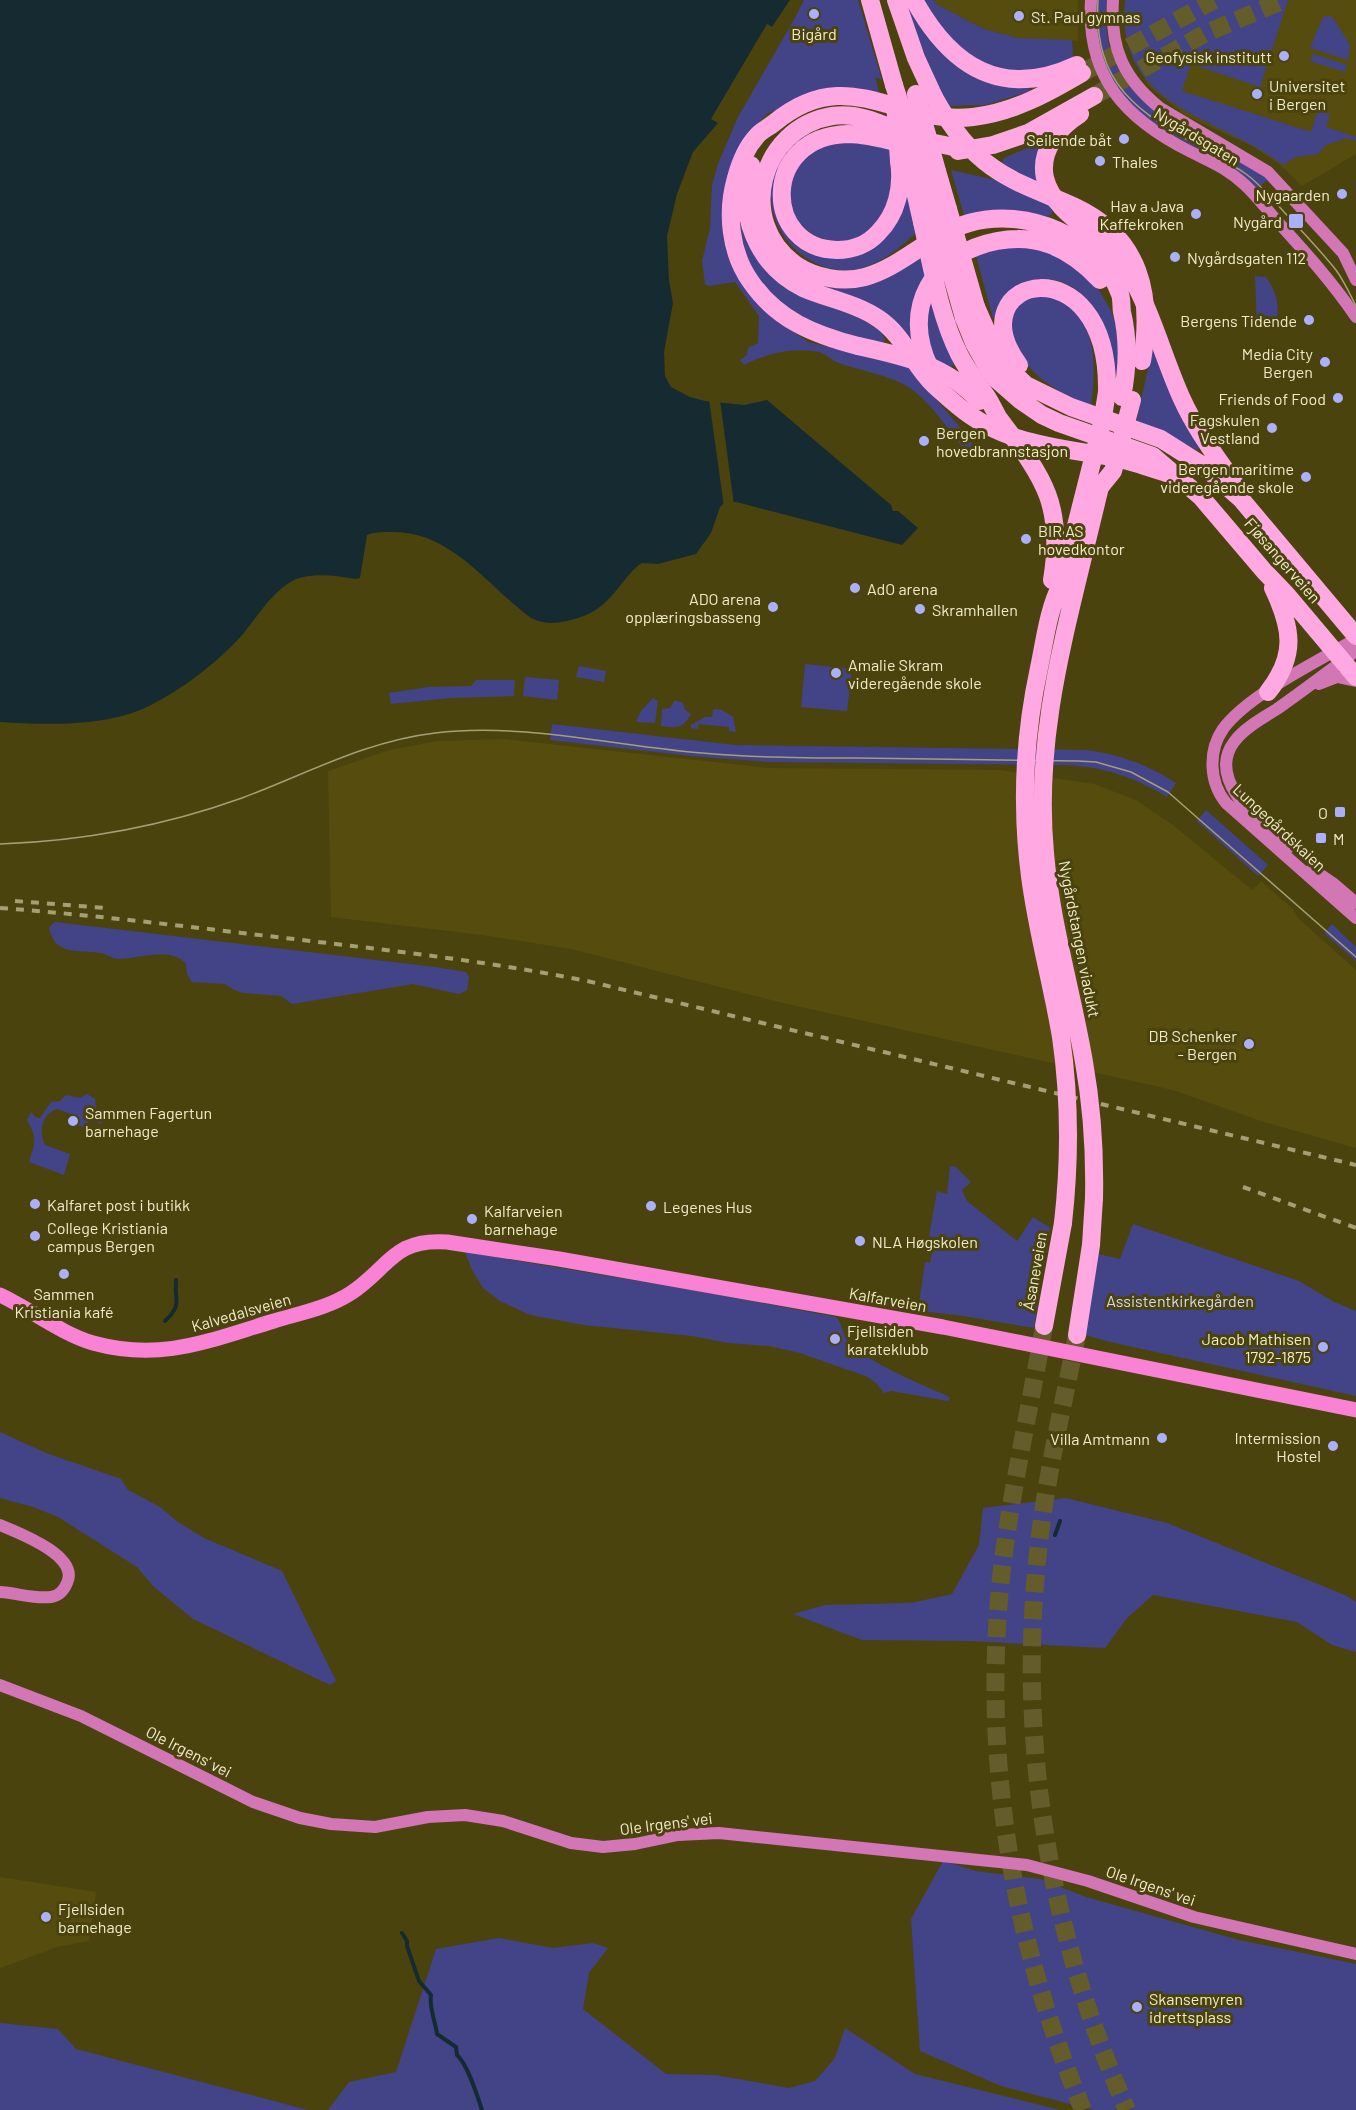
<svg xmlns="http://www.w3.org/2000/svg" width="1356" height="2110" font-family="Barlow,sans-serif">
<style>
.built{fill:#554c0e}
.green{fill:#434388}
.water{fill:#162b31}
.pier{fill:#4b430e}
.lines{fill:none;stroke-linecap:round;stroke-linejoin:round}
.stream{stroke:#162b31;stroke-width:4}
.highway-tunnel{stroke:#645c2a;stroke-width:18;stroke-dasharray:18 9;stroke-linecap:butt}
.secondary{stroke:#d376b6;stroke-width:12}
.primary{stroke:#fa82d5;stroke-width:15}
.highway{stroke:#ffa8e2;stroke-width:18}
.tram{stroke:#a59f75;stroke-width:1.5}
.rail{stroke:#a59f75;stroke-width:4;stroke-dasharray:8 8;stroke-linecap:butt}
.highway-bridge{stroke:#ffa8e2;stroke-width:18}
.poi-dot{fill:#aab0fb;stroke:#4b430e;stroke-width:2}
.labels{text-anchor:middle;dominant-baseline:central;stroke-width:6;stroke-linejoin:round;paint-order:stroke}
.poi-label{font-size:16px;fill:#f0ebca;stroke:#4b430e;text-anchor:start}
.street-label{font-size:16px;fill:#f0ebca;stroke:#4b430e}
.park-label{font-size:16px;fill:#d6d9f2;stroke:#4b430e}
</style>
<rect width="100%" height="100%" fill="#4b430e"/>
<path class="built" d="M934,0H1078V41L1018,38L984,29L936,4Z
M1125,0H1356V154L1302,186L1278,163L1252,146L1186,116L1150,87L1137,66L1129,47Z
M503,739L769,768L1000,770L1094,784L1136,800L1174,826L1252,890L1261,881L1293,909L1298,918L1356,970V1148L1264,1122L1173,1090L783,1003L571,949L482,935L331,917L328,771L390,750L437,741Z
M0,1877L96,1892L89,1941L57,1947L0,1968Z"/>
<path class="green" d="M804,0H858L882,80L875,77L880,96L818,95L768,113L753,129L729,170L745,288L765,312L808,342L906,365L965,433L972,444L971,447L964,449C948,429 927,397 905,385C884,374 861,371 839,363C832,361 827,354 819,352C792,347 768,353 744,365L740,360L747,355L748,348L758,343L759,316L735,282L708,286L705,284L702,261L710,229L712,185L718,164L738,117L796,16Z
M903,0L938,47L1028,85L1030,91L986,105L947,106L937,87Z
M924,0H934L936,4L984,29L1018,38L1072,40L1073,56L1076,63L1023,75L975,62L944,34Z
M1096,0H1107C1099,75 1143,106 1201,139C1224,152 1246,165 1269,178L1255,191L1220,162L1153,123L1132,107L1110,77L1097,41Z
M1125,0H1288L1260,87L1191,64L1182,91L1311,132L1318,111L1330,114L1326,127L1356,137V141L1347,138L1326,145L1318,154L1296,157L1283,165C1216,114 1115,109 1125,0Z
M1330,16L1333,18L1350,45L1348,60L1310,48L1323,17Z
M1313,54L1347,65L1345,72L1310,61Z
M803,136L805,139L776,209L841,256L905,197L909,196L917,232C900,247 882,264 858,269C808,279 759,227 773,176C778,159 790,147 803,136Z
M850,141L891,147C892,158 895,172 893,183C890,204 880,225 862,237C833,255 793,230 788,199C788,194 791,187 792,182C800,149 821,147 850,141Z
M1036,144L1040,147L1038,183L1017,174L1002,163L1004,158Z
M951,170L1000,181L1051,206L1052,214L1046,217C1020,210 991,211 964,215Z
M739,221L851,313L880,330L885,339L884,342L865,341L791,317L748,268Z
M1017,246L1055,253L1097,287L1110,309L1115,322L1119,343L1117,374L1114,373C1108,356 1098,318 1089,304C1062,265 1010,275 996,318H993L975,252Z
M920,252L927,278L913,343L828,291L829,285Z
M1255,276L1266,277C1277,293 1280,306 1276,326L1257,325Z
M929,295L954,365L951,367L930,358L924,309Z
M1032,295C1041,296 1053,295 1060,299C1098,318 1096,370 1091,406C1070,398 1041,383 1027,364C1019,354 1014,341 1008,330L1018,303Z
M1153,347L1202,446L1197,450L1158,429L1136,422Z
M805,664L852,669L847,711L801,707Z
M579,666L606,671L604,682L576,677Z
M525,677L559,680L557,700L523,696Z
M476,680H515L514,696L450,698L391,704L389,693L429,687L471,686Z
M653,698L658,701L655,723L636,722L641,711Z
M675,700L683,703L685,710L691,714C683,729 676,728 661,726L662,709L670,708Z
M716,709L722,710L733,717L736,732L729,731V727L699,724L698,729L691,728V725L705,717H712L713,710Z
M552,724L735,745L1086,750C1119,754 1148,765 1176,783L1167,797C1136,778 1107,768 1070,765L770,762L691,756L550,740Z
M1206,810L1268,865L1258,876L1197,821Z
M55,922L435,967L466,972L469,977L467,990L459,994L413,984L292,1004L281,996L243,993L234,990L225,984L192,982L187,974L186,963C183,961 178,957 174,956C158,951 134,959 118,959C112,959 107,954 101,953C77,949 55,957 49,927Z
M1332,924L1356,947V961L1324,933Z
M87,1094L95,1099L97,1113L102,1121V1124L89,1120L86,1128L77,1125L79,1117L57,1109C42,1114 38,1131 45,1145L70,1154L64,1175L29,1162C35,1141 38,1140 27,1120L31,1112L35,1117L40,1118L51,1102L60,1101L66,1095L80,1098Z
M950,1166L956,1167L971,1182L962,1190L967,1201L1017,1241L1033,1217L1050,1228L1034,1328L963,1316L920,1311V1297L925,1262L930,1263L935,1238L929,1236L937,1191L947,1194Z
M1133,1224L1299,1281L1334,1302L1356,1311V1396L1110,1342L1085,1335L1098,1254L1120,1259Z
M465,1252L698,1291L836,1317C843,1323 842,1337 851,1345C872,1364 920,1384 948,1396L950,1399L948,1401L891,1391L884,1393L877,1384L868,1377L800,1353L769,1346L728,1343L692,1336L584,1325L530,1315L500,1301L483,1288L472,1270Z
M0,1432L46,1453L121,1479L128,1490L160,1507L178,1522L204,1538L282,1571L336,1681L330,1685L193,1619L154,1587L137,1567L58,1517L33,1507L0,1498Z
M1066,1498L1167,1523L1345,1595L1356,1602V1652L1332,1645L1297,1622L1153,1595L1127,1618L1105,1648L970,1641L862,1640L793,1614L825,1605L911,1603L952,1594L979,1545L983,1508Z
M943,1861L976,1871L1040,1879L1086,1897L1239,1940L1356,1964V2110H1093L1001,2086L920,2051L911,1919Z
M499,1938L553,1948L593,1943L608,1948L589,1973L583,2009L666,2074L715,2075L789,2088L815,2081L835,2058L845,2028L915,2074L1060,2110H328L349,2082L396,2072L436,1949Z
M0,2023L58,2029L76,2049L308,2110H0Z"/>
<path class="water" d="M0,0H790L772,27L767,24L711,119L718,123L693,152L677,194L667,236L669,280L673,303L664,352L665,376L671,387L690,397L705,401L744,405L767,400L891,505L893,511H898L918,528L902,545L736,502L724,503L720,507L711,533L696,554L658,564L642,563C634,568 629,575 623,582C606,604 595,615 567,621C553,624 544,624 531,618C486,585 451,530 390,532C382,532 374,532 367,535L360,578L356,579C335,576 307,571 289,583C270,595 257,617 243,634C217,663 183,689 149,706C107,727 45,725 0,722Z"/>
<path class="pier" d="M709,399L720,400L734,505L724,507Z"/>
<g class="lines">
<path class="stream" d="M165,1321C183,1304 174,1301 176,1280
M1055,1535L1060,1521
M402,1933L407,1941V1946L419,1981L431,1995C429,2008 435,2020 437,2034L456,2047L457,2055C468,2065 477,2095 482,2110"/>
<path class="highway-tunnel" d="M1082,73L1214,0
M1094,96L1204,34L1284,0
M1044,1326C1030,1407 1012,1487 1002,1568C981,1756 1011,1936 1083,2110
M1077,1335C1062,1410 1044,1486 1037,1562C1018,1752 1051,1936 1127,2110"/>
<path class="secondary" d="M1091,0C1086,77 1125,119 1191,152C1213,163 1225,167 1245,185C1257,196 1267,210 1278,222C1306,253 1333,283 1356,317
M1113,0C1110,48 1123,78 1160,108L1268,172L1343,253L1356,280
M1356,639C1318,661 1248,695 1223,729C1208,751 1209,782 1226,803L1356,918
M1319,684L1337,677L1356,681
M1288,848C1263,825 1205,781 1234,742C1244,728 1263,718 1277,709C1304,690 1330,670 1356,651
M1312,869L1334,884L1356,903
M0,1525C19,1533 80,1556 67,1583C64,1590 59,1596 51,1597C35,1599 16,1593 0,1592
M0,1685L81,1716L253,1802L300,1818L331,1824L375,1827L428,1817L465,1815L503,1821L571,1843L603,1847L635,1844L678,1835L719,1833L1027,1865L1088,1881L1194,1917L1356,1954"/>
<path class="primary" d="M0,1295C30,1309 62,1334 93,1343C162,1362 210,1340 274,1321C300,1313 328,1308 351,1293C389,1268 393,1238 447,1242L559,1259L943,1327L1356,1410"/>
<path class="highway" d="M870,0L894,85
M896,0L916,58L934,97
M914,0C951,67 1002,100 1077,65
M1080,114C1059,127 1039,151 1045,178C1054,215 1099,231 1121,261C1150,302 1161,353 1182,399C1196,430 1216,456 1235,484
M962,150C949,145 936,144 923,140C893,131 865,111 832,116C760,128 735,222 796,265C816,278 842,283 865,277C902,267 930,234 969,223C1026,207 1098,235 1120,294C1122,300 1121,306 1122,312C1129,341 1128,367 1122,397
M958,151L993,145L1028,133L1094,96
M899,161C903,187 897,214 878,233C868,244 853,250 837,250C763,249 760,136 848,134C869,134 890,141 911,146
M751,165C736,213 757,265 803,288C828,299 856,303 879,319C904,336 913,365 934,385C941,392 950,399 958,406C1003,444 1056,447 1111,457C1132,461 1152,469 1173,475
M909,165L922,222
M937,171L948,209
M922,172L935,216
M976,307L995,350L1009,369L1026,385L1071,407L1161,439L1202,465L1241,499L1356,636
M964,318L974,343L988,368L996,379L1020,400L1042,415L1059,423L1153,456L1201,497L1264,571L1287,595L1356,677
M858,346C815,335 777,320 751,282C730,253 726,212 736,178C740,163 746,148 756,137C760,131 768,128 774,123C849,61 895,126 973,117C1014,112 1048,93 1082,73
M1019,365C954,276 1110,240 1107,392
M930,368C900,308 933,253 997,241C1013,238 1032,238 1048,244C1069,251 1085,264 1100,280
M1085,549L1100,487
M1268,692C1297,655 1292,628 1273,588
M1044,1326L1063,1223
M1077,1335L1091,1245L1094,1198"/>
<path class="tram" d="M1098,0C1093,89 1142,114 1210,153C1222,160 1235,166 1246,174C1260,184 1272,199 1284,212C1302,231 1320,250 1336,270C1344,281 1350,294 1356,306
M0,844C83,841 164,826 242,798C306,774 366,741 435,733C528,722 621,748 714,754C762,758 810,758 857,758C931,759 1004,760 1078,761L1096,762L1131,772L1168,792L1356,957"/>
<path class="rail" d="M15,901L105,908
M0,908C95,915 190,927 285,938C386,950 487,961 587,981L1356,1165
M1243,1187L1356,1228"/>
<path class="highway-bridge" d="M894,85L921,168
M916,94L937,171
M934,97C949,124 967,150 992,167C1017,185 1047,194 1075,207C1141,238 1153,295 1142,361
M895,102L899,161
M948,209L976,307
M935,216L964,318
M922,222C932,266 939,314 959,354C967,370 977,382 987,397C991,403 994,410 998,417C1041,475 1065,502 1052,580
M858,346C904,356 946,365 979,401
M1100,487L1113,471L1132,400
M1085,549C1060,652 1035,746 1045,853C1051,924 1072,992 1084,1062C1092,1107 1095,1152 1094,1198
M1063,1223C1070,1161 1070,1099 1061,1037C1052,983 1037,931 1030,876C1021,807 1024,737 1039,668C1045,640 1048,610 1061,585L1102,423L1107,392"/>
</g>
<g class="poi-dot">
<circle cx="814" cy="14" r="6"/>
<circle cx="1019" cy="16" r="6"/>
<circle cx="1284" cy="56" r="6"/>
<circle cx="1257" cy="94" r="6"/>
<circle cx="1124" cy="139" r="6"/>
<circle cx="1100" cy="161" r="6"/>
<circle cx="1342" cy="194" r="6"/>
<circle cx="1196" cy="214" r="6"/>
<rect x="1288" y="213" width="16" height="16" rx="3"/>
<circle cx="1175" cy="257" r="6"/>
<circle cx="1309" cy="320" r="6"/>
<circle cx="1325" cy="362" r="6"/>
<circle cx="1338" cy="398" r="6"/>
<circle cx="1272" cy="428" r="6"/>
<circle cx="924" cy="441" r="6"/>
<circle cx="1306" cy="477" r="6"/>
<circle cx="1026" cy="539" r="6"/>
<circle cx="855" cy="588" r="6"/>
<circle cx="773" cy="607" r="6"/>
<circle cx="920" cy="609" r="6"/>
<circle cx="836" cy="673" r="6"/>
<rect x="1334" y="806" width="12" height="12" rx="3"/>
<rect x="1315" y="832" width="12" height="12" rx="3"/>
<circle cx="1249" cy="1044" r="6"/>
<circle cx="73" cy="1121" r="6"/>
<circle cx="35" cy="1204" r="6"/>
<circle cx="651" cy="1206" r="6"/>
<circle cx="472" cy="1219" r="6"/>
<circle cx="35" cy="1236" r="6"/>
<circle cx="860" cy="1241" r="6"/>
<circle cx="64" cy="1274" r="6"/>
<circle cx="835" cy="1339" r="6"/>
<circle cx="1323" cy="1347" r="6"/>
<circle cx="1162" cy="1438" r="6"/>
<circle cx="1333" cy="1446" r="6"/>
<circle cx="46" cy="1917" r="6"/>
<circle cx="1137" cy="2007" r="6"/>
</g>
<g class="labels">
<g class="poi-label">
<text x="1031" y="16">St. Paul gymnas</text>
<text x="814" y="33" text-anchor="middle">Bigård</text>
<text x="1272" y="56" text-anchor="end">Geofysisk institutt</text>
<text x="1269" y="85">Universitet<tspan x="1269" dy="18">i Bergen</tspan></text>
<text x="1112" y="139" text-anchor="end">Seilende båt</text>
<text x="1112" y="161">Thales</text>
<text x="1330" y="194" text-anchor="end">Nygaarden</text>
<text x="1184" y="205" text-anchor="end">Hav a Java<tspan x="1184" dy="18">Kaffekroken</tspan></text>
<text x="1282" y="221" text-anchor="end">Nygård</text>
<text x="1187" y="257">Nygårdsgaten 112</text>
<text x="1297" y="320" text-anchor="end">Bergens Tidende</text>
<text x="1313" y="353" text-anchor="end">Media City<tspan x="1313" dy="18">Bergen</tspan></text>
<text x="1326" y="398" text-anchor="end">Friends of Food</text>
<text x="1260" y="419" text-anchor="end">Fagskulen<tspan x="1260" dy="18">Vestland</tspan></text>
<text x="936" y="432">Bergen<tspan x="936" dy="18">hovedbrannstasjon</tspan></text>
<text x="1294" y="468" text-anchor="end">Bergen maritime<tspan x="1294" dy="18">videregående skole</tspan></text>
<text x="1038" y="530">BIR AS<tspan x="1038" dy="18">hovedkontor</tspan></text>
<text x="867" y="588">AdO arena</text>
<text x="761" y="598" text-anchor="end">ADO arena<tspan x="761" dy="18">opplæringsbasseng</tspan></text>
<text x="932" y="609">Skramhallen</text>
<text x="848" y="664">Amalie Skram<tspan x="848" dy="18">videregående skole</tspan></text>
<text x="1328" y="812" text-anchor="end">O</text>
<text x="1333" y="838">M</text>
<text x="1237" y="1035" text-anchor="end">DB Schenker<tspan x="1237" dy="18">- Bergen</tspan></text>
<text x="85" y="1112">Sammen Fagertun<tspan x="85" dy="18">barnehage</tspan></text>
<text x="47" y="1204">Kalfaret post i butikk</text>
<text x="663" y="1206">Legenes Hus</text>
<text x="484" y="1210">Kalfarveien<tspan x="484" dy="18">barnehage</tspan></text>
<text x="47" y="1227">College Kristiania<tspan x="47" dy="18">campus Bergen</tspan></text>
<text x="872" y="1241">NLA Høgskolen</text>
<text x="64" y="1293" text-anchor="middle">Sammen<tspan x="64" dy="18">Kristiania kafé</tspan></text>
<text x="847" y="1330">Fjellsiden<tspan x="847" dy="18">karateklubb</tspan></text>
<text x="1311" y="1338" text-anchor="end">Jacob Mathisen<tspan x="1311" dy="18">1792-1875</tspan></text>
<text x="1321" y="1437" text-anchor="end">Intermission<tspan x="1321" dy="18">Hostel</tspan></text>
<text x="1150" y="1438" text-anchor="end">Villa Amtmann</text>
<text x="58" y="1908">Fjellsiden<tspan x="58" dy="18">barnehage</tspan></text>
<text x="1149" y="1998">Skansemyren<tspan x="1149" dy="18">idrettsplass</tspan></text>
</g>
<g class="street-label">
<text transform="translate(1197 136) rotate(31)">Nygårdsgaten</text>
<text transform="translate(1283 560) rotate(49)">Fjøsangerveien</text>
<text transform="translate(1280 827) rotate(43)">Lungegårdskaien</text>
<text transform="translate(1080 939) rotate(79)">Nygårdstangen viadukt</text>
<text transform="translate(1034 1271) rotate(-80)">Åsaneveien</text>
<text transform="translate(888 1299) rotate(10)">Kalfarveien</text>
<text transform="translate(241 1312) rotate(-16)">Kalvedalsveien</text>
<text transform="translate(189 1751) rotate(27)">Ole Irgens' vei</text>
<text transform="translate(666 1823) rotate(-7)">Ole Irgens' vei</text>
<text transform="translate(1151 1885) rotate(19)">Ole Irgens' vei</text>
</g>
<g class="park-label">
<text x="1180" y="1300">Assistentkirkegården</text>
</g>
</g>
</svg>
